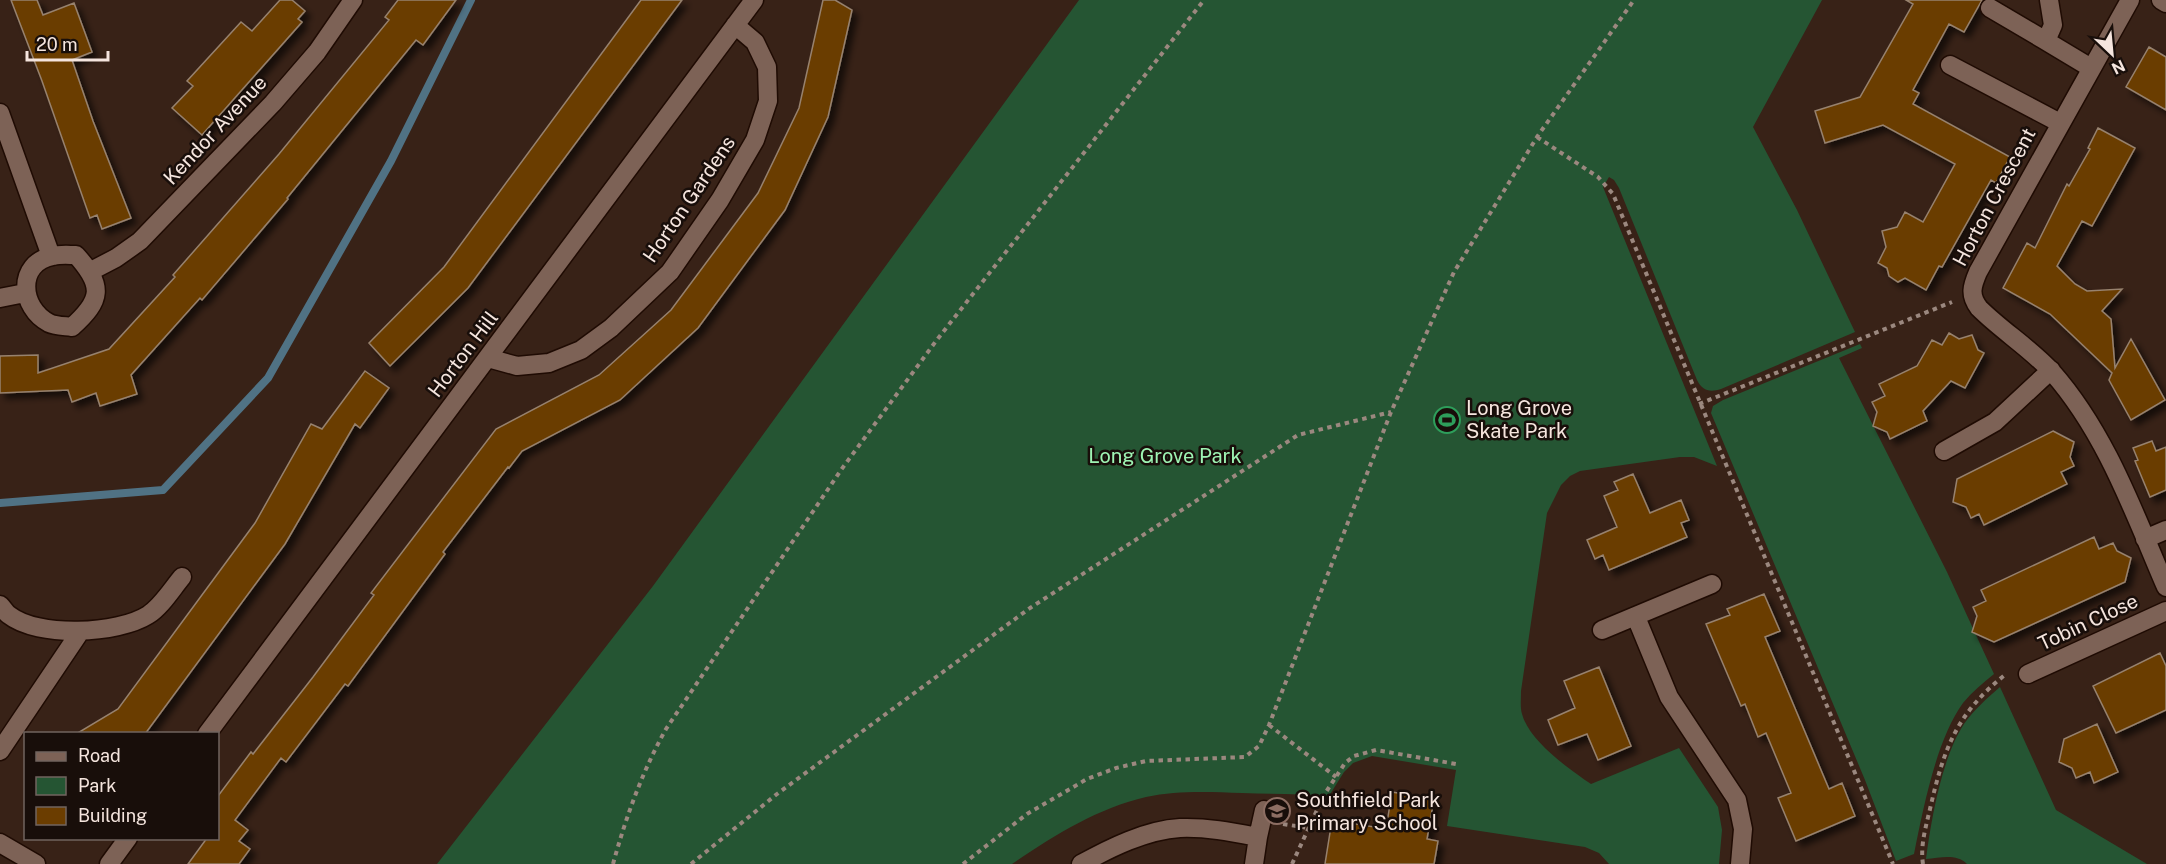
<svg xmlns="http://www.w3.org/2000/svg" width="2166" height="864" font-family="'Public Sans',sans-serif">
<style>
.green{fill:#255533}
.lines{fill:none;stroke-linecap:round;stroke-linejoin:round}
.stream{stroke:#507284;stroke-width:8}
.building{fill:#6b3d00;stroke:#97826e;stroke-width:1.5;filter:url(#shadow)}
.minor-casing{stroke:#1f0b03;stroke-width:21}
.path{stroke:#9b887f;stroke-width:4;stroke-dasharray:4.5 4.5;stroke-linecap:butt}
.minor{stroke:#7d6256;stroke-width:18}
.labels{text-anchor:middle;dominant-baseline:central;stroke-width:5;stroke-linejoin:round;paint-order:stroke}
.street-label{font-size:20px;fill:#f5e5de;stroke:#180e0a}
.poi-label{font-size:20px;fill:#f5e5de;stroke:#180e0a;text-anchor:start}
.park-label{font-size:20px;fill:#9ef4b3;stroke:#180e0a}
</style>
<defs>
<filter id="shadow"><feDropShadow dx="5.5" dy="5.5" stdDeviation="3" flood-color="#0009"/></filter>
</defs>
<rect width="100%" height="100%" fill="#382217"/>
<path class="green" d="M1079,0H1822L1753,127L1797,210L1855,332L1721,389C1709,393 1702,390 1697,380L1619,188L1614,180L1609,177L1603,187L1717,466L1694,457H1680L1580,471L1570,476L1561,485L1547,513L1521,691C1521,699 1520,707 1522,714C1529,741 1569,769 1591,784L1679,748L1718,807L1722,830L1719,864H1609L1599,853L1585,847L1447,826L1456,770L1372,756L1353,763L1344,772L1329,796C1301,794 1271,794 1242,793C1211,792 1178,790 1146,797C1098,808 1053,836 1012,864H437L653,586Z
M1860,344L1862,348L1839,358L1947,572L1994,674C1983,683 1972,692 1963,703C1936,740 1923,810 1914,854L1896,861L1865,780L1711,413L1713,406L1723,400Z
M2000,687L2056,810L2147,864H1967C1956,853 1940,858 1926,859C1931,820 1942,757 1964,724C1974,710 1987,698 2000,687Z"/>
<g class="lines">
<path class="stream" d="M0,503L163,490L268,378L391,161L471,0"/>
</g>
<path class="building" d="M11,0H37L43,15L74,3L92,52L72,60L93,121L131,218L102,229L97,215L90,218L42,81Z
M280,0H292L305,11L298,19L302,22L202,135L172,108L193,86L187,81L241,22L252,31Z
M398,0H456L423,45L416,40L287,198L288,199L202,300L200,298L131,375L137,394L100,406L96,393L72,402L68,390L0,393V356L38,355V373L109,349L175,277L173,275L279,154L389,20L385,17Z
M641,0H682L468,288L390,366L369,343L444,267Z
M823,0H835L852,10L828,117L785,210L698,328L620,400L522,451L509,468L508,467L443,552L445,554L348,686L345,684L286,762L281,758L235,820L248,830L239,841L250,849L239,864H188L207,838H218V796L251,752L253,754L313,677L374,595L371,593L496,429L599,375L671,310L758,193L799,108Z
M1906,0H1982L1964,32L1949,24L1913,90L1919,93L1913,104L2010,157L1996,183L1991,180L1942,267L1939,266L1926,290L1905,278L1898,282L1889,276L1887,268L1878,263L1886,247L1882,231L1897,227L1905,212L1923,222L1955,164L1883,125L1825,143L1815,111L1860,97L1913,4Z
M2149,47L2166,57V110L2126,87Z
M2098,128L2135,148L2092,226L2082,221L2057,266L2075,284L2087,291L2122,289L2102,311L2111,319L2115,368L2131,339L2165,400L2131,420L2109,380L2112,373L2050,314L2003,288L2027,243L2035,248L2067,184L2069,186L2090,149L2088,148Z
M1949,333L1959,339L1972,335L1978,350L1984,353L1965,388L1951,381L1923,411L1927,421L1890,439L1887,432L1873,426L1877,412L1872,402L1885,396L1879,384L1917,366L1932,340L1942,345Z
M365,371L389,388L360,428L355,424L285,544L145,734H76L118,709L255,523L311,424L322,429Z
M2053,431L2074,442L2070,457L2074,466L2061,472L2067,484L1984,525L1979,514L1971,518L1966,507L1953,502L1957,479Z
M2152,441L2156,451L2166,447V490L2150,497L2135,461L2138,460L2133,448Z
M1633,474L1650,513L1681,500L1689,520L1681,523L1687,537L1609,570L1603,555L1595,559L1587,540L1617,527L1604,496L1618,490L1614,482Z
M2094,537L2099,549L2113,543L2117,551L2131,558L2125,582L1994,642L1972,632L1977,616L1973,607L1986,601L1981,590Z
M1764,594L1780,631L1765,637L1829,789L1842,783L1855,816L1796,841L1778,798L1791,793L1766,733L1758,737L1745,704L1741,706L1706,624L1730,615L1727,609Z
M2160,653L2166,666V710L2116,733L2093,686Z
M1599,667L1631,746L1598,760L1587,734L1558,745L1548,720L1575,708L1564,681Z
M2097,724L2118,772L2094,783L2090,772L2076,778L2072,768L2059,762L2064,739Z
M1392,792L1434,799L1427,839L1438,841L1434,864H1325L1332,820L1386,829Z"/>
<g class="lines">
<defs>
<path id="minor" d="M2049,0L2053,25L2046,41L2091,68
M2130,0L1978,272C1972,286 1969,295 1979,308C2002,331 2030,348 2052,372C2106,433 2134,513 2166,587
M2161,0L2166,3
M1990,8L2046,41
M1950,65L2060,123
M0,113L51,256
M76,255C104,286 102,300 72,327C65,326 55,326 49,323C20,308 16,263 53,256C60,254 69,255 76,255Z
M91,271L116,258L140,241L273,103L317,52L353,0
M0,298L25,293
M488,358L517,366L549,363L581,350L611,328L670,272L720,200L755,140L768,101L767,67L755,42L735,25
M1944,451L1995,422L2051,370
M2145,539L2166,530
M0,605C3,608 6,613 9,615C38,638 118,634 148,615C161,607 172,589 182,577
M1636,617L1669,697L1737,800L1743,829L1740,864
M1602,630L1712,584
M2028,674L2166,611
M207,734L754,0
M0,751L80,632
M0,843L36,864
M109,864L128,838
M1081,864C1110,848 1146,830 1180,828C1207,827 1232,832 1258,837L1264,810
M1254,864L1258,837"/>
</defs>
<use href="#minor" class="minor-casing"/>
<path class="path" d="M1537,137L1598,177L1613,194L1893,864
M1699,404L1952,302
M1269,725L1336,777
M1283,824L1309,828
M613,864C626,817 642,772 666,729L841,470L936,341L1204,0
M691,864L777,794L1030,608L1298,435L1391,412
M963,864L1027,814L1087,779L1116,768L1146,761L1245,757L1259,746L1269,725L1391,412L1454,272L1537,137L1634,0
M1292,864L1324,795L1345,763L1354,756L1376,750L1456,764
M1923,864C1920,846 1926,826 1930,809C1944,748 1956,714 2006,674"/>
<use href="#minor" class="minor"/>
</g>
<defs>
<symbol id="stadium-ring" viewBox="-11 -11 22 22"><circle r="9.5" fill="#180e0a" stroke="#2e9e5b" stroke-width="1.5"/><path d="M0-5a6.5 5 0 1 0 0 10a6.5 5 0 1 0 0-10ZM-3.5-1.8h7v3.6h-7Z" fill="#2e9e5b"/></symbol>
<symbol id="school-ring" viewBox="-11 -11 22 22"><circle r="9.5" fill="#180e0a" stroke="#8d6e63" stroke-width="1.5"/><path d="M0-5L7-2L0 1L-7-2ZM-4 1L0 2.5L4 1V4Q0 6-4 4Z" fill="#8d6e63"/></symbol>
</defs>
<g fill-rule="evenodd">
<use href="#stadium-ring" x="1432" y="405" width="30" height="30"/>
<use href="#school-ring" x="1262" y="796" width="30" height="30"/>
</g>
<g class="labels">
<g class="street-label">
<text transform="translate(215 130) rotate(-47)">Kendor Avenue</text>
<text transform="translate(1994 197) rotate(-62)">Horton Crescent</text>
<text transform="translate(689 199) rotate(-56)">Horton Gardens</text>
<text transform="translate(463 354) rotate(-53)">Horton Hill</text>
<text transform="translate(2088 622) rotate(-25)">Tobin Close</text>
</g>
<g class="poi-label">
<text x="1466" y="408">Long Grove<tspan x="1466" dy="23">Skate Park</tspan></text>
<text x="1296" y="800">Southfield Park<tspan x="1296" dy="23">Primary School</tspan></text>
</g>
<g class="park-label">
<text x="1165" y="456">Long Grove Park</text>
</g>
</g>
<rect x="24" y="732" width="195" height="108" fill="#180e0a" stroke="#70645f" stroke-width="1.5"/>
<rect x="36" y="752" width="30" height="9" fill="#7d6256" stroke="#70645f" stroke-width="1.5"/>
<text x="78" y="762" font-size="18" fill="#f5e5de">Road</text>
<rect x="36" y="777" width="30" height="18" fill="#255533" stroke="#70645f" stroke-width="1.5"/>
<text x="78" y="792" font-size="18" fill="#f5e5de">Park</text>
<rect x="36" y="807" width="30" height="18" fill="#6b3d00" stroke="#70645f" stroke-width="1.5"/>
<text x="78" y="822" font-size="18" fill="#f5e5de">Building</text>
<g transform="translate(2112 54) rotate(154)" stroke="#180e0a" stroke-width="4.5" paint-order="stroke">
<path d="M0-4.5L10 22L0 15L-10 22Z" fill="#f5e5de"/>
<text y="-9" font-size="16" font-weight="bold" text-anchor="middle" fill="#f5e5de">N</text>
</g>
<path d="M27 51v9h81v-9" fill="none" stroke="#f5e5de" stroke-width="3"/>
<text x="36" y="51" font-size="18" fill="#f5e5de" stroke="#180e0a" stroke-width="4.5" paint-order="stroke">20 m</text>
</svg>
